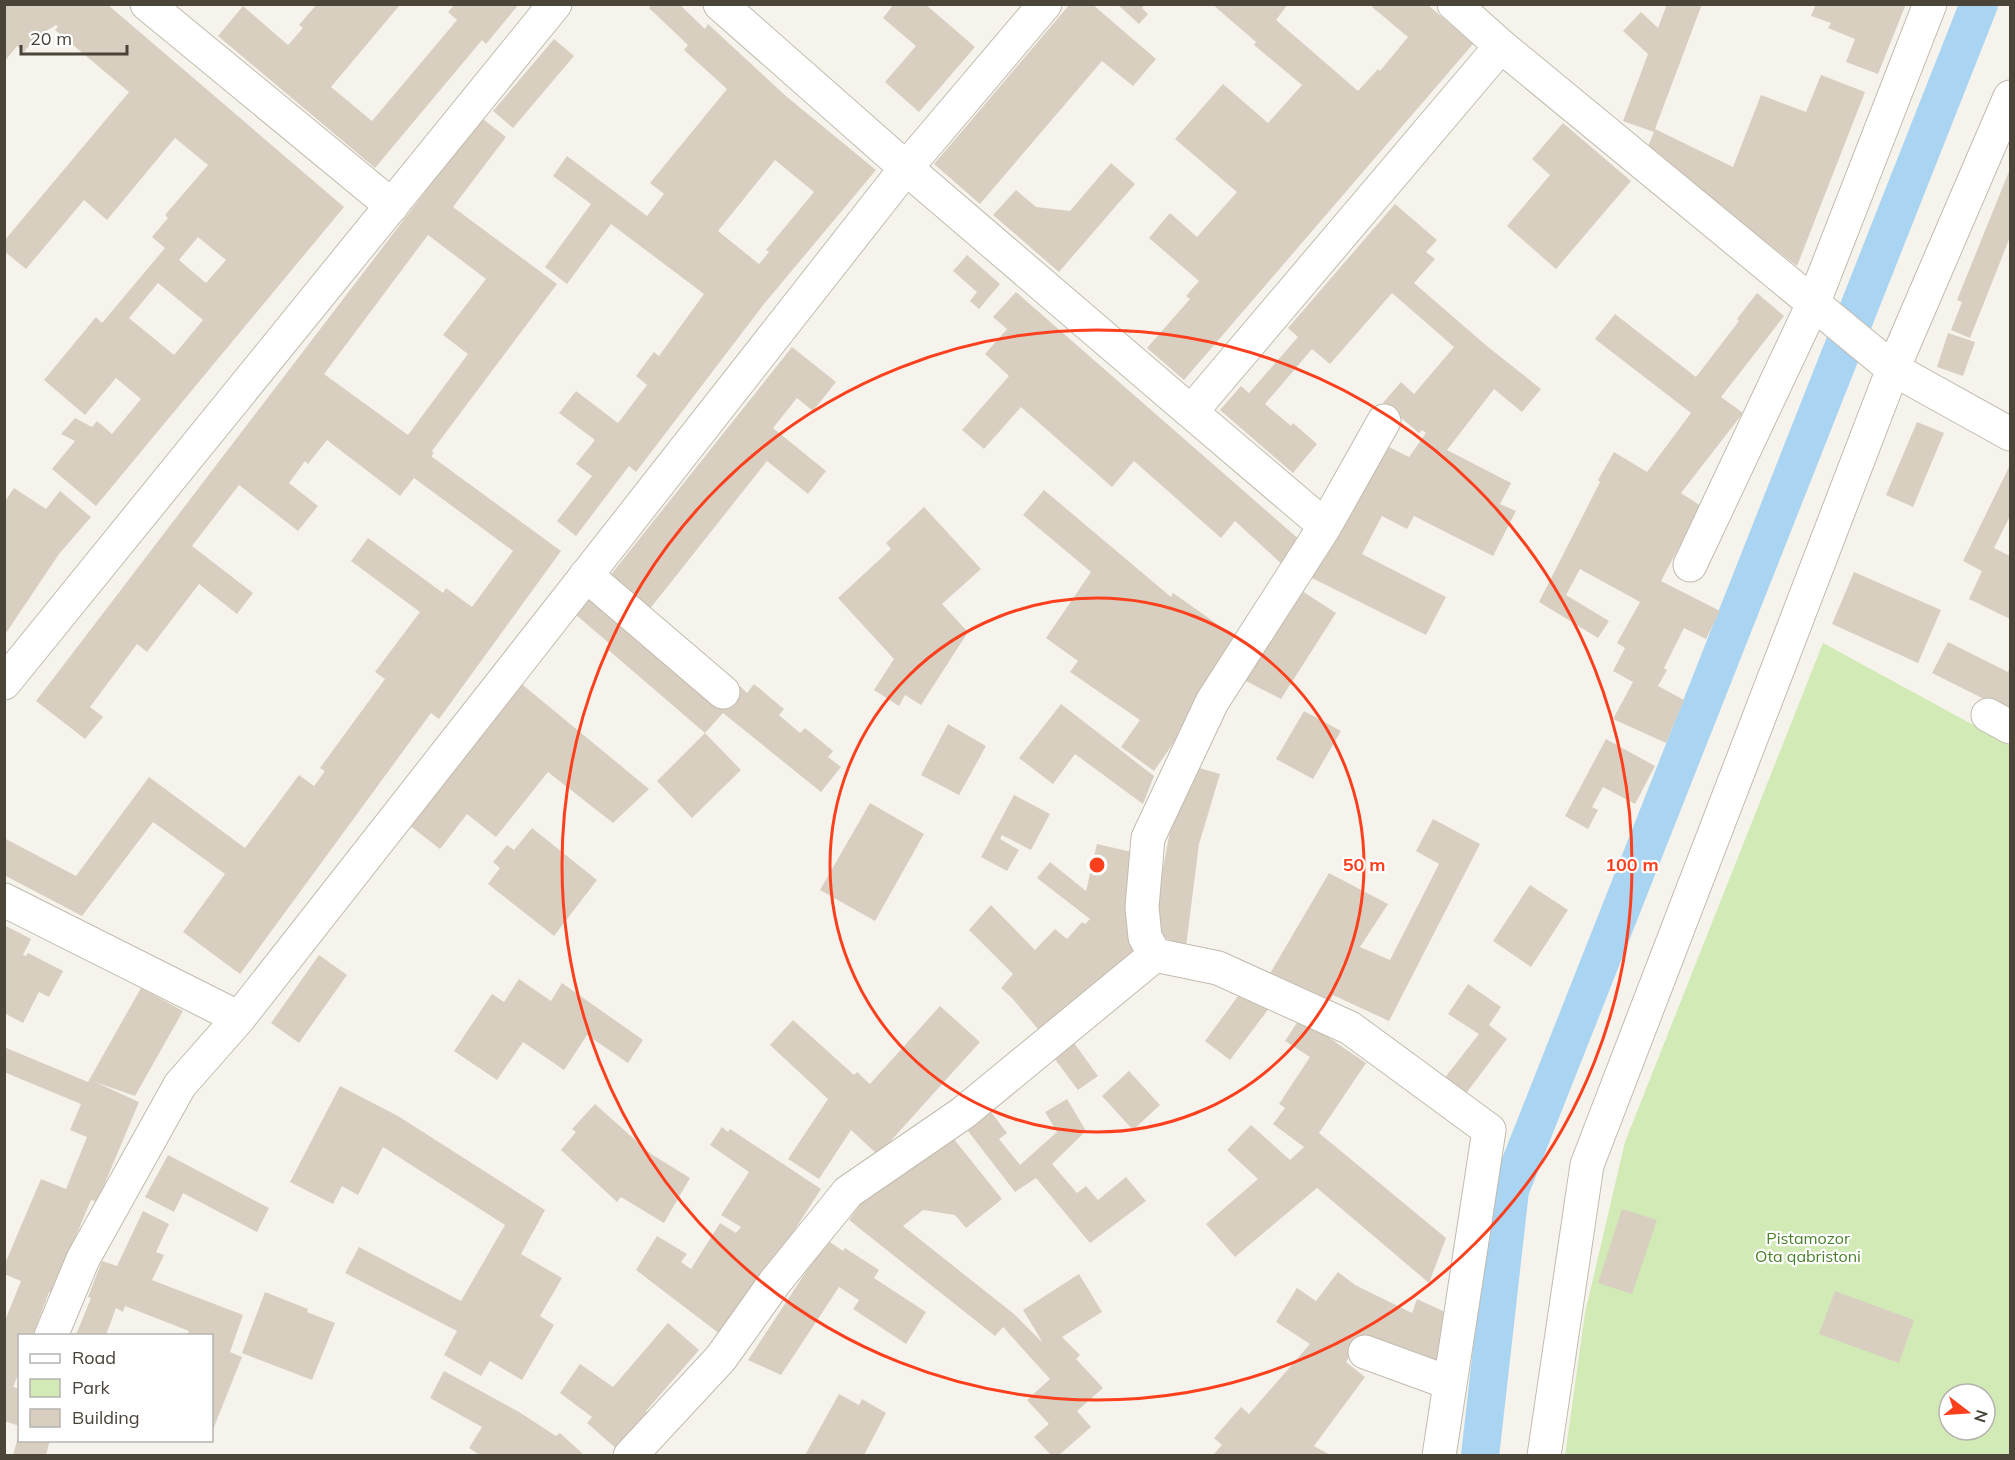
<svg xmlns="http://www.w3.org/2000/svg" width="2015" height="1460" font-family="Mulish,sans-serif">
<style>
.green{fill:#d2eab5;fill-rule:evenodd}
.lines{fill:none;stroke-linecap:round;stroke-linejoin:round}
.canal{stroke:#a9d4f2;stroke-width:38}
.building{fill:#d8cfc1;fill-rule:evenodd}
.minor-casing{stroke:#c2bbae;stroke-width:35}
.minor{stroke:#fff;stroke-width:33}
.ring{fill:none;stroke:#fc3f1d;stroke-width:3}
.labels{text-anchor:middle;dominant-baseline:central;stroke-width:4.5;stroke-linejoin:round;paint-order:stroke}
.park-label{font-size:16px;fill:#4a7f2a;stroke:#fff}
.centre{fill:#fc3f1d;stroke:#fff;stroke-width:3}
.ring-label{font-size:18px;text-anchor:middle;font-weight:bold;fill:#fc3f1d;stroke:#fff;stroke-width:4.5;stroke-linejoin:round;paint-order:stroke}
</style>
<rect width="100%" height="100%" fill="#f6f3ec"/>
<path class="green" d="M1823,643L2010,745V1455L1565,1456L1585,1313L1625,1142ZM1949,1394H1985V1430H1949Z"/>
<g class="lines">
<path class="canal" d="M1480,1456L1510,1190L1979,4"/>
</g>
<path class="building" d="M4,4H107L344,207L96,506L52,469L75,441L61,434L75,418L92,427L97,421L112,434L141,399L116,378L85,415L44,380L96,317L102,323L165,248L152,237L168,218L165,215L208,165L175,138L107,220L84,200L26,269L4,251V241L129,92L55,30L58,27L56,25L36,37L24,52L17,46L4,62ZM198,237L226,260L206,283L179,260ZM158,283L203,320L174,355L129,318Z
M317,4H397L399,6L331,87L372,121L457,20L448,12L455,4H519L486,44L482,40L375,168L218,36L243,6L288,45L303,28L299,25Z
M652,4H679L705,29L708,24L787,97L876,170L764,304L636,472L629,466L576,536L557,521L592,476L576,464L595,440L559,413L576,391L618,423L647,385L636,376L654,352L659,356L704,294L611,224L567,284L545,267L591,204L553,176L567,156L647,216L664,194L650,183L727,89L684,50L688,45L649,8ZM775,160L814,192L766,250L769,252L759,264L718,231Z
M894,4H925L975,47L919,112L885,82L916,46L883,18Z
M1070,4H1092L1156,59L1133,86L1102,61L980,204L934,164Z
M1117,4H1145L1142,8L1148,14L1139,24Z
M1212,4H1288L1276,20L1358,91L1378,69L1380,71L1408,37L1372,7L1374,4H1427L1473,44L1184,380L1147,348L1190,299L1186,296L1199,281L1149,238L1170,213L1197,237L1237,192L1175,139L1223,84L1268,123L1302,85L1254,45L1256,42Z
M1667,4H1702L1655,129L1733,167L1761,95L1806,112L1821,75L1865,92L1797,266L1646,151L1654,132L1623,121L1648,54L1623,31L1641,12L1658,28Z
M1816,4H1906L1878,74L1846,62L1855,39L1828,28L1831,23L1811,16Z
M554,39L574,56L513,128L493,111Z
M479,116L506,137L453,207L557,284L432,451L434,453L431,456L561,551L439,719L431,713L240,974L183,932L225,874L153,822L82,916L4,875V838L76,876L149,777L245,848L299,775L314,786L325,771L320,768L385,679L375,672L420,612L351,561L368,538L443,593L446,588L472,607L513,551L414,478L400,496L327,440L308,464L305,461L289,483L318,506L298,531L239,485L192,546L253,593L237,614L199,584L147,652L137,644L90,707L103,717L85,739L36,701L428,188L425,186ZM428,235L486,279L443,335L468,354L408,435L324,374Z
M1563,123L1631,181L1556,269L1507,226L1550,175L1532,159Z
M1111,163L1135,184L1059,272L993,215L1016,190L1036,207L1070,211Z
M2010,169V237L1970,338L1951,330L1962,302L1957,300Z
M1395,204L1437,240L1426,252L1435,259L1414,283L1488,347L1541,389L1522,412L1494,389L1447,450L1511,483L1500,504L1516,511L1493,556L1414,516L1407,529L1382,516L1362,554L1446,597L1426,635L1312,578L1381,443L1409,457L1426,433L1422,430L1419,433L1383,403L1401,382L1414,394L1454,347L1392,293L1330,364L1312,349L1265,404L1291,426L1293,423L1317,444L1293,473L1220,410L1241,386L1249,393L1298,337L1288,328Z
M967,255L1000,284L979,309L970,301L977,292L953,271Z
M1016,292L1301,541L1285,567L1235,521L1221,538L1134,461L1112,487L1021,407L984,449L962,430L1009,376L985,354L1007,329L993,317Z
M1757,293L1784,316L1721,397L1743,413L1681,493L1701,506L1661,581L1720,611L1706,639L1684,628L1664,668L1667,670L1658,686L1684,700L1666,743L1613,719L1633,682L1613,671L1625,648L1617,643L1640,602L1580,569L1566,595L1609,621L1598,638L1539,602L1600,482L1598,480L1614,452L1647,472L1691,413L1595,339L1615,314L1696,377L1739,321L1737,319Z
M1948,333L1975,342L1963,376L1937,367Z
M792,347L836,382L813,411L797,398L773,428L826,471L808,494L767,461L649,610L609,577Z
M1917,422L1944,433L1913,507L1886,495Z
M2010,465V516L1994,548L2010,556V619L1969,599L1982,571L1963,561Z
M14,488L46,509L60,491L91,517L59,554L4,636V503Z
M1044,490L1171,597L1173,593L1237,638L1204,699L1154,771L1121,747L1140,720L1070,672L1078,661L1046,638L1091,572L1023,515Z
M924,507L981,569L942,604L968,632L921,705L905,695L899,706L874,690L894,659L838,598L891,549L886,543Z
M1854,572L1941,610L1918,663L1832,624Z
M1302,591L1336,613L1281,699L1244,680Z
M590,596L722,709L740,686L747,693L754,684L784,709L779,715L800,733L805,728L833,751L828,757L841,767L821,792L723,713L705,733L606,648L610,644L575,614Z
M1948,642L2008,672L2010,667V712L1932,673Z
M518,681L649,789L613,823L548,772L496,837L467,814L440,849L409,825Z
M1061,704L1154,776L1143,804L1075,754L1053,784L1019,758Z
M1304,711L1341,731L1313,779L1276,759Z
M948,724L986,746L959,795L921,775Z
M705,733L741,770L692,818L657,781Z
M1606,739L1655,766L1635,804L1603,787L1592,807L1598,810L1588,829L1565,816Z
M1189,765L1220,774L1199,844L1186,946L1151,933L1169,836Z
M1014,795L1050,814L1031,850L1002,835L1000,839L1019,850L1007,871L981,857Z
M870,803L924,834L875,921L820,890Z
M1433,819L1480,844L1389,1021L1333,995L1327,1008L1268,977L1329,873L1388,904L1360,947L1390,960L1439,864L1416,851Z
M532,828L597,880L554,936L488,884L500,868L493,862L507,845L514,850Z
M1097,844L1132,852L1135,956L1042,1034L1012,998L1001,988L1013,974L969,930L991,905L1035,950L1055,929L1067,939L1082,922L1085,924L1090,919L1037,878L1050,862L1086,891Z
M1530,885L1568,910L1531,967L1493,941Z
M4,925L31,939L23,955L26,956L28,953L63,971L49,997L39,992L23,1023L4,1013Z
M319,955L347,975L299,1043L271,1023Z
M519,979L551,1001L562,983L643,1040L628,1063L587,1035L564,1070L523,1042L497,1080L454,1051L492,994L504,1002Z
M1468,984L1501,1007L1489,1025L1507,1039L1461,1100L1440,1084L1479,1034L1448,1014Z
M141,988L183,1011L135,1096L95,1082L139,1102L97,1202L91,1200L52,1293L49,1292L33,1335H20V1370L13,1387L20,1389V1426L4,1421V1323L21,1281L4,1274V1266L41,1179L66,1189L87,1137L70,1130L81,1104L4,1072V1047L88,1082Z
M1244,988L1270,1007L1230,1060L1205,1041Z
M940,1006L980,1042L878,1155L851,1130L819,1179L788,1159L828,1099L770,1045L793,1020L854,1075L857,1072L870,1084Z
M1300,1018L1366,1063L1319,1133L1446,1238L1429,1283L1317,1188L1235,1257L1206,1224L1258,1179L1227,1150L1251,1125L1290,1160L1304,1147L1273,1124L1285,1108L1279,1104L1310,1057L1285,1041Z
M1074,1043L1098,1076L1078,1090L1054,1058Z
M1129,1071L1160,1105L1133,1130L1102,1096Z
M340,1086L398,1116L545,1210L521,1254L562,1278L540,1316L554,1325L522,1380L490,1361L481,1376L444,1355L457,1331L345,1273L359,1247L461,1301L505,1225L383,1147L358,1195L342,1186L333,1204L290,1182Z
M1067,1099L1086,1131L1052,1164L1077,1193L1086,1186L1098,1200L1126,1177L1146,1201L1090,1243L1036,1178L1015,1192L968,1131L991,1112L1007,1133L999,1139L1020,1165L1057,1132L1045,1112Z
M595,1104L651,1154L690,1178L664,1223L621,1197L617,1202L561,1150L576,1132L572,1129Z
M722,1127L728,1132L730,1129L821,1189L725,1338L636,1270L657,1236L687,1254L681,1262L691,1269L720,1223L736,1233L741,1227L721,1215L749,1172L710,1145Z
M949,1133L1002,1199L966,1228L955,1215L923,1210L903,1226L1014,1314L1043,1343L1023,1310L1079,1274L1102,1312L1062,1337L1080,1355L1076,1359L1103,1388L1077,1411L1091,1427L1059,1455H1051L1034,1437L1049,1424L1027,1400L1050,1379L1003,1327L995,1336L849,1220L870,1190Z
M168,1155L269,1208L257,1232L183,1193L174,1212L145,1197Z
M1622,1209L1657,1220L1632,1294L1598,1283Z
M143,1211L169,1224L156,1252L164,1255L152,1280L243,1315L230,1352L242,1357L212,1432V1335H187L189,1331L125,1306L123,1312L116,1308L106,1335H76L91,1298L88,1297L102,1261L117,1266Z
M827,1240L843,1251L845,1248L879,1270L874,1278L926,1312L906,1344L853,1309L859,1300L839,1287L781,1375L748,1360Z
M1338,1272L1355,1285L1412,1313L1417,1299L1445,1312L1435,1369L1361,1337L1346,1362L1365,1377L1314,1446L1330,1455H1213L1222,1445L1214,1438L1241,1407L1249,1414L1310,1344L1276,1322L1297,1288L1316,1301Z
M1835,1291L1914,1320L1899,1363L1819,1334Z
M265,1292L308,1309L307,1312L335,1323L312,1380L242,1353Z
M668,1323L699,1350L646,1411L649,1414L618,1450L587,1423L592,1417L560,1393L580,1364L613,1387Z
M444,1371L519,1412L556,1436L560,1433L584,1455H480L469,1448L482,1427L430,1398Z
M839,1394L859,1405L862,1399L886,1413L864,1455H805Z
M19,1434L20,1440H50L46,1455H13Z"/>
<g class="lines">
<defs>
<path id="minor" d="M147,4L392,206
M720,4L906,168L1191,412L1501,46
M1454,4L1501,46L1893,369L2010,434
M1325,526L1384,421
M1690,565L1813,304L1930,4
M586,575L723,692
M4,683L555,4
M1988,715L2010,727
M4,900L239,1018L906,168L1045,4
M1155,955L1145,937L1142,907L1148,838L1212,702L1325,526L1191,412
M51,1336L83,1259L180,1085L239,1018
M1365,1352L1450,1383
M630,1456L721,1358L775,1282L848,1192L963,1113L1155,955L1218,968L1350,1028L1489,1130L1439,1456
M1544,1456L1587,1165L1893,369L2010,97"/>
</defs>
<use href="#minor" class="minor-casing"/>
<use href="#minor" class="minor"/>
</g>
<g class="ring">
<circle cx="1097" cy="865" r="267"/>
<circle cx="1097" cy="865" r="535"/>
</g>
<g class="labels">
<g class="park-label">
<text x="1808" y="1238">Pistamozor<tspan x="1808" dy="18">Ota qabristoni</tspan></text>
</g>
</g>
<circle cx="1097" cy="865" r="9" class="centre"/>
<g class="ring-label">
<text x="1364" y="871">50 m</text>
<text x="1632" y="871">100 m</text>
</g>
<rect width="2015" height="1460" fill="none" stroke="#4b4439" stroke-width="12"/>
<rect x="18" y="1334" width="195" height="108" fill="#ffffff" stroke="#b7b4b0" stroke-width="1.5"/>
<rect x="30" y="1354" width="30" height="9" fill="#ffffff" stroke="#b7b4b0" stroke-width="1.5"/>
<text x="72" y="1364" font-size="18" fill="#4b4439">Road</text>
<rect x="30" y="1379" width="30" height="18" fill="#d2eab5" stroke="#b7b4b0" stroke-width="1.5"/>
<text x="72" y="1394" font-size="18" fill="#4b4439">Park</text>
<rect x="30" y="1409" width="30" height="18" fill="#d8cfc1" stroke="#b7b4b0" stroke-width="1.5"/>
<text x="72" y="1424" font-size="18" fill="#4b4439">Building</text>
<g transform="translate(1967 1412) rotate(107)"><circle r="28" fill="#ffffff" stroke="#b7b4b0" stroke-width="1.5"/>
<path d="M0-4.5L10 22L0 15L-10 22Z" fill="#fc3f1d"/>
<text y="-9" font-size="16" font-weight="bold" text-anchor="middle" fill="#4b4439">N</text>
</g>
<path d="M21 45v9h106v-9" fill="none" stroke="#4b4439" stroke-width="3"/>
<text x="30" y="45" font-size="18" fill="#4b4439" stroke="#ffffff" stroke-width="4.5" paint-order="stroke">20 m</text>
</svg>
